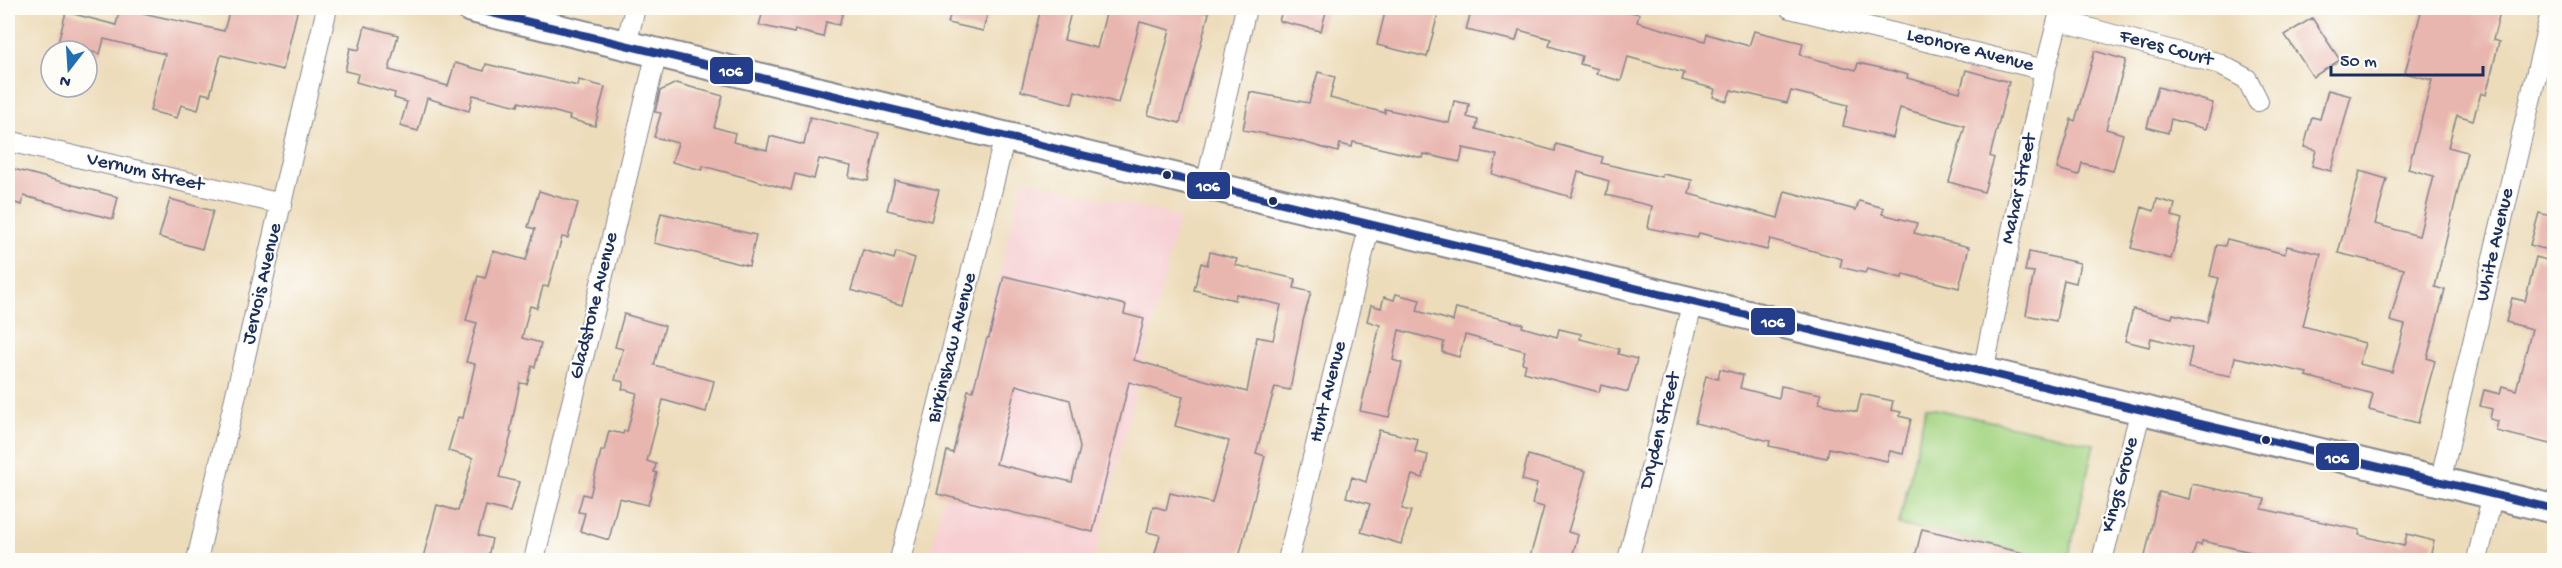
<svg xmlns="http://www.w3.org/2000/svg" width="2562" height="568" font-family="'Gochi Hand',sans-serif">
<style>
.built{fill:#f7cfd3}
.green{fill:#a6d684;stroke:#608271;stroke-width:1.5}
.building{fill:#e9b5af;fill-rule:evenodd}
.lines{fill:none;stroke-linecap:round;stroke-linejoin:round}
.street-casing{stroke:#84868c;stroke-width:22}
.secondary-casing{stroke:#84868c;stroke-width:32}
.street{stroke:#fff;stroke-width:20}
.secondary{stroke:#fff;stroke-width:28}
.bus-1-casing{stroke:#fdfcf7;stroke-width:12}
.bus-1{stroke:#243e8c;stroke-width:8}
.bus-dot{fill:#1b2f5e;stroke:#fdfcf7;stroke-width:2}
.labels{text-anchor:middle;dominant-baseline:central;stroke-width:4.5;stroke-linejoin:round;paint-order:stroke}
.street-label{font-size:20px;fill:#1b2f5e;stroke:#fdfcf7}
.line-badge{stroke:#fdfcf7;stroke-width:2}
.badge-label{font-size:16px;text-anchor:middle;font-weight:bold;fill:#fff}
</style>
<rect width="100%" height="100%" fill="#fdfcf7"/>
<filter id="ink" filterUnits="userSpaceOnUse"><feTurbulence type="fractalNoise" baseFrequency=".0167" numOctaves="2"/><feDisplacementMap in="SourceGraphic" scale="12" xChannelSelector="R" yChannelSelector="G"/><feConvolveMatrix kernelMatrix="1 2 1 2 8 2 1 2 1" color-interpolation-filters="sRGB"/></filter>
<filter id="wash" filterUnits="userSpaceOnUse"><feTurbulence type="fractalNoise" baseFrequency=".008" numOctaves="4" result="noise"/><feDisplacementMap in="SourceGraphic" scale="24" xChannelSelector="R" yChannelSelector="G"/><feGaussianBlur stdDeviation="1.35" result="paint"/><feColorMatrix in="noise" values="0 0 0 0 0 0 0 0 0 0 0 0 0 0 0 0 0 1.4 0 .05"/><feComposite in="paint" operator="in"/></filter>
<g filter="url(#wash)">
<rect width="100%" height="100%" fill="#eddcba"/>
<path class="built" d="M1023,179L1179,217L1094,560H928Z"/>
<path class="green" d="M1926,407L2094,444L2068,560H2056L1899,525Z"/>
<g id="blocks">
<path class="building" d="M120,8L224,31L230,8H298L283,70L221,55L210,95L202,93L198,110L181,105L177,118L150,111L165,54L104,39L100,54L58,43L66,12L116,25Z
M764,8H844L839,25L826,22L823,37L795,30L794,33L759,25Z
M952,8H989L983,31L948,23Z
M1041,8H1072L1064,40L1097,48L1106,14L1105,8H1189L1209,13L1180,123L1148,115L1170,30L1140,22L1118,103L1075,91L1072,104L1021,91Z
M1283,8H1327L1321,31L1279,21Z
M1386,8H1428L1439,10L1427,57L1377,45Z
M1472,8H1605L1623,12L1624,10L1639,14L1637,22L1705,41L1707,34L1749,46L1754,31L1803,43L1800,55L1856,70L1858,63L1881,68L1908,75L1907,78L1960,92L1966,70L2009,82L1990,156L1994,158L1984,192L1949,182L1965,126L1900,108L1893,138L1843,126L1848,105L1791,91L1787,103L1731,90L1727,101L1713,97L1715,89L1682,80L1684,73L1628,57L1621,81L1596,74L1598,69L1580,64L1582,56L1549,46L1551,39L1519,30L1516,41L1466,30Z
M2422,8H2501L2493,40L2499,42L2486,95L2481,93L2473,120L2457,115L2448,147L2467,152L2435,287L2445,290L2427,358L2435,361L2418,423L2369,410L2373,394L2306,376L2307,373L2235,357L2231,376L2188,368L2192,348L2151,338L2149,347L2125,341L2133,309L2172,318L2173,314L2207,322L2219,278L2210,276L2217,245L2225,246L2227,239L2285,254L2287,246L2321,254L2303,326L2365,343L2359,364L2392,372L2405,325L2390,321L2404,269L2338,253L2360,171L2387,179L2375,224L2419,236L2434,176L2408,169L2432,80L2405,73Z
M2312,18L2340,60L2313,77L2285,35Z
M365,26L398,35L389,70L448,86L455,63L484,71L486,64L578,86L579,80L605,87L595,126L569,119L570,116L519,102L518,106L473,95L469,111L427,98L418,131L400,126L407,102L394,98L395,93L356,82L358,74L345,71L350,48L359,50Z
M2095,51L2126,60L2106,129L2123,134L2113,171L2082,163L2079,175L2057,169L2071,119L2075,121Z
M1318,72L1335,77L1330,98L1385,113V109L1449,123L1454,101L1469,104L1467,117L1478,120L1476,129L1555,151L1556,144L1603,157L1601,163L1662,177V174L1692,180L1689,194L1778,218L1785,191L1856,210L1859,201L1884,208L1882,214L1917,223L1914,233L1969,247L1959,288L1903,274L1902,278L1867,269L1865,273L1840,267L1842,259L1770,239L1767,250L1699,233L1697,238L1648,228L1652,206L1606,195L1609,181L1578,172L1571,197L1492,174L1497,155L1463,148L1460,162L1424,154L1423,158L1353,142L1352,147L1340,144L1338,152L1292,139L1243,130L1250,92L1309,103Z
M676,83L723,96L714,127L735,133L733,142L767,150L770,136L804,145L810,117L879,133L868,181L849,177L851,166L819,159L814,179L795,174L791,190L703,166L702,170L672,162L678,143L654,137L661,113L655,112L660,91Z
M2158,87L2213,103L2206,129L2171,119L2168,133L2147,127Z
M2328,90L2351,96L2331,171L2312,166L2316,150L2304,147L2312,117L2320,119Z
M10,168L118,197L113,219L24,196L22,205L8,201V179Z
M895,180L939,190L931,221L887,210Z
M539,191L578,203L568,238L562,237L548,287L543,286L537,308L530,306L522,338L541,343L535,367L532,366L527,384L520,383L510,432H512L499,477L519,482L510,512L486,506L478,535L492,539L487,561H422L437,505L458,511L473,458L448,451L458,417L463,418L475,364L466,362L477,323L466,320L478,276L485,278L493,251L526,260L535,229L528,227Z
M170,199L213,211L202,249L159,237Z
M2157,199L2175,204L2172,216L2182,219L2171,259L2131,248L2142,207L2154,211Z
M661,213L756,235L749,266L654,243Z
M2539,213L2554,217V239L2551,251L2530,245Z
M863,250L894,259L896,252L915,258L902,305L851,290Z
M1210,252L1237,259L1235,265L1296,279L1294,288L1311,292L1303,321L1290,390L1275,387L1256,453L1265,456L1238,561H1153L1160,535L1147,532L1153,506L1166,510L1170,493L1212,503L1229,441L1175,426L1183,397L1129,382L1093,532L937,494L947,451L953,453L968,390L973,391L987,338H989L1004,276L1126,305L1124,314L1144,319L1134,360L1247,392L1257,337L1273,340L1281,305L1236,294L1235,300L1194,290L1201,263L1207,265ZM1016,385L1070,400L1080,448L1072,482L996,464Z
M2029,252L2080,263L2076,283L2064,280L2056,321L2026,315L2034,272L2025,271Z
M2536,257L2554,262V445L2496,431L2498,421L2490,419L2492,409L2480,406L2484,390L2500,394L2502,386L2516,390L2532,329L2506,322L2512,298L2525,301Z
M1396,294L1420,300L1417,311L1453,321L1456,308L1523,324L1522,327L1557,337L1559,329L1581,334L1580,339L1619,349L1618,354L1637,359L1628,392L1601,385L1599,392L1524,372L1526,364L1522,363L1525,351L1465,335L1459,357L1442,352L1444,342L1399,330L1393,360L1402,363L1389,417L1360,411L1380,325L1367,321L1371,305L1381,308L1384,297L1394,300Z
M624,314L665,326L654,365L714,381L706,412L663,400L647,461L656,464L654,472L657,473L648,505L619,498L609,540L580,531L585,513L578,512L583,494L590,496L601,451H604L609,431L623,434L624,431L627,432L637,393L622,389L624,382L615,380L623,349L615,347Z
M1720,369L1743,375L1740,388L1779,398L1781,386L1821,394L1819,403L1857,412L1861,394L1893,401L1891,410L1901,412L1899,416L1911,419L1903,454L1890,451L1887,461L1829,448L1827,458L1769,446L1770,441L1695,423L1706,376L1718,379Z
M1379,430L1418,439L1415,452L1428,455L1423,478L1412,475L1402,509L1411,511L1401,544L1361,532L1370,504L1346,497L1352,477L1366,482Z
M1528,455L1586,471L1568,532L1578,535L1571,561H1542L1530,557L1544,507L1532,504L1537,484L1522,480Z
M2192,484L2265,499L2262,509L2360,530L2359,535L2404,546L2407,534L2434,541L2431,553L2437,555L2436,561H2291L2202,541L2201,545L2196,544L2191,561H2144L2159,492L2189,499Z
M1922,529L2028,554L2027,561H1914Z"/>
</g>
</g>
<g filter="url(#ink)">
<use href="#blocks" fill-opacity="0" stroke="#84868c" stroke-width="1.5"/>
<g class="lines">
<defs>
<path id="street" d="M1790,8L2045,70
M2058,20L2217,63L2247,79L2258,101
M626,45L635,8
M8,141L282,204
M1206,185L1246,8
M1983,372L2045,70L2061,8
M2440,482L2552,8
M197,560L327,8
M534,560L657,52
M900,560L1005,136
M1288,560L1370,224
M1628,560L1693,301
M2102,560L2141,410
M2477,560L2493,494"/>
<path id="secondary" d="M471,8L2554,509"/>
</defs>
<use href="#street" class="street-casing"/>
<use href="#secondary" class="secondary-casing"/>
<use href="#street" class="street"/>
<use href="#secondary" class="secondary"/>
<defs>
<path id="bus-1" d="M471,8L2554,509"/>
</defs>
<use href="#bus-1" class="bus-1-casing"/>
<use href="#bus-1" class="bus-1"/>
</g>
</g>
<g class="bus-dot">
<circle cx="1167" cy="175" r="5"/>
<circle cx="1273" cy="201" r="5"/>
<circle cx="2266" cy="440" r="5"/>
</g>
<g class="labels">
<g class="street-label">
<text transform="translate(2166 49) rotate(15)">Feres Court</text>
<text transform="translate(1970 51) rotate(14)">Leonore Avenue</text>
<text transform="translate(145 173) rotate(13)">Vernum Street</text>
<text transform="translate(2020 189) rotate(-78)">Mahar Street</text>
<text transform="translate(2496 245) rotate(-77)">White Avenue</text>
<text transform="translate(263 284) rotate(-77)">Jervois Avenue</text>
<text transform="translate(595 306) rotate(-76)">Gladstone Avenue</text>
<text transform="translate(953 348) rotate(-76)">Birkinshaw Avenue</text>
<text transform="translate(1329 392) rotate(-76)">Hunt Avenue</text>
<text transform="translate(1661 431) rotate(-76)">Dryden Street</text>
<text transform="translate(2121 485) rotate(-75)">Kings Grove</text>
</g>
</g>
<g class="line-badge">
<rect x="709" y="56" width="45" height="29" rx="6" fill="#243e8c"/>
<rect x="1186" y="171" width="45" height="29" rx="6" fill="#243e8c"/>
<rect x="1750" y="307" width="46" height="29" rx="6" fill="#243e8c"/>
<rect x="2315" y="442" width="45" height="29" rx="6" fill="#243e8c"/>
</g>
<g class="badge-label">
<text x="731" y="76">106</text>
<text x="1208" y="191">106</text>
<text x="1773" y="327">106</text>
<text x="2337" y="463">106</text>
</g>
<rect width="2562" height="568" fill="none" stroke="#fdfcf7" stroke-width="30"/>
<g transform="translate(69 69) rotate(197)"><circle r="28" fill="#fdfcf7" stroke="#a3aaba" stroke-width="1.5"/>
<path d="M0-4.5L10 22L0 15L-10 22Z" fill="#1f6fb2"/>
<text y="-9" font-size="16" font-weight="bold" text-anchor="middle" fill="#1b2f5e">N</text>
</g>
<path d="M2331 66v9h152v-9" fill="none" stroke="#1b2f5e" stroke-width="3"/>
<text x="2340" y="66" font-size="18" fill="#1b2f5e" stroke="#fdfcf7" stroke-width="4.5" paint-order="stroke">50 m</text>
</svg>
